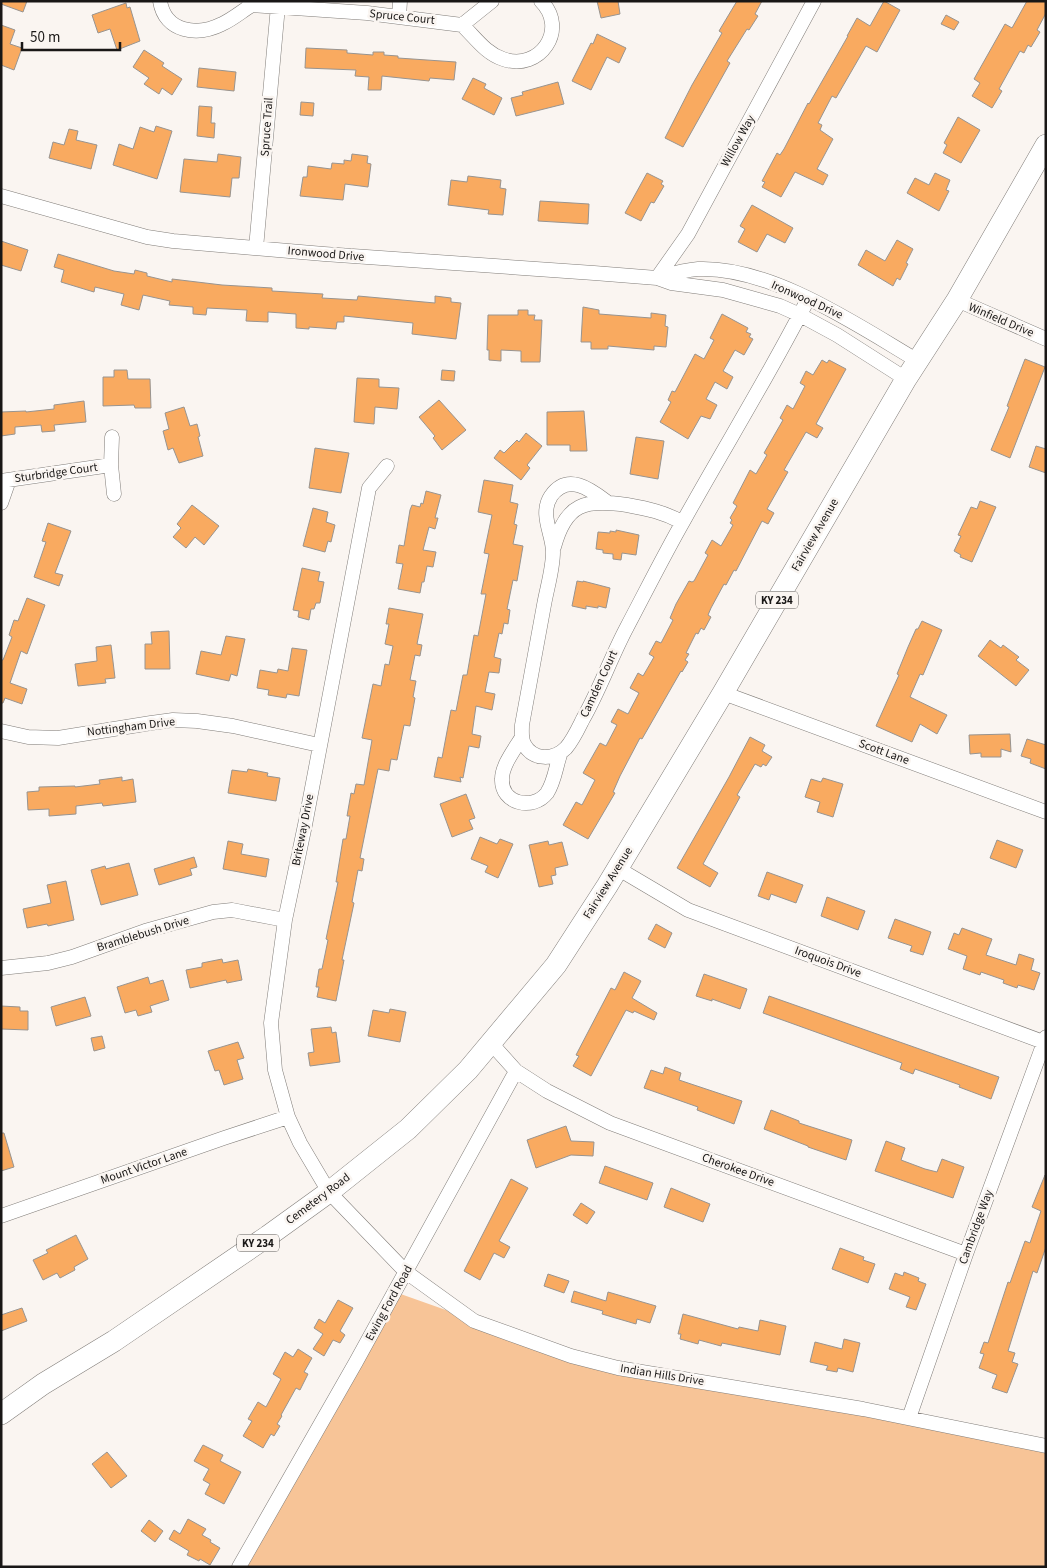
<svg xmlns="http://www.w3.org/2000/svg" width="1047" height="1568" font-family="'Source Sans 3',sans-serif">
<style>
.green{fill:#f7c497}
.building{fill:#f9aa60;stroke:#989490}
.lines{fill:none;stroke-linecap:round;stroke-linejoin:round}
.minor-casing{stroke:#817d79;stroke-width:15}
.primary-casing{stroke:#817d79;stroke-width:22}
.minor{stroke:#fff;stroke-width:14}
.primary{stroke:#fff;stroke-width:21}
.labels{text-anchor:middle;dominant-baseline:central;stroke-width:5;stroke-linejoin:round;paint-order:stroke}
.shield{fill:#faf5f1;stroke:#5c5a58;stroke-width:1}
.shield-label{font-size:11px;font-weight:bold;fill:#191716}
.street-label{font-size:12px;fill:#191716;stroke:#faf5f1}
</style>
<rect width="100%" height="100%" fill="#faf5f1"/>
<path class="green" d="M395,1292L598,1364L1046,1449V1567H241Z"/>
<path class="building" d="M1,1H27L23,12L1,4Z
M597,1H618L620,14L601,18Z
M737,1H762L755,14L758,16L749,30L747,29L727,61L730,63L683,147L665,138L692,85L722,33L719,31Z
M884,1L900,10L877,52L866,46L836,98L832,96L818,123L822,125L820,130L833,139L817,169L828,175L823,185L795,172L781,197L762,187L765,182L762,181L777,153L780,155L784,149L808,103L809,104L848,36H847L857,18L870,26Z
M1027,1H1046V13L1037,30L1040,32L1031,47L1028,45L1024,53L1020,51L999,89L1002,91L992,108L972,96L980,83L974,79L1005,24L1012,28Z
M126,3L127,8L130,7L140,41L117,50L110,29L98,33L92,15Z
M946,15L959,22L954,30L941,24Z
M1,25L15,30L10,44L22,48L14,70L1,65Z
M597,34L626,48L619,63L607,57L591,90L572,81L591,43L593,44Z
M306,48L347,50V53L373,55V52H384V55L398,56V58L456,62L454,80L430,78L429,81L382,76L381,90H368L369,77L355,76L356,70L305,68Z
M144,50L164,63L162,66L182,79L172,95L162,88L159,94L144,84L149,78L133,67Z
M199,68L236,72L234,91L197,87Z
M473,78L486,84L484,88L502,98L494,115L462,99Z
M558,82L564,104L516,116L511,98L523,95L522,92Z
M301,102L314,103L313,116L300,115Z
M199,106L212,107L211,123H215L214,138L197,136Z
M958,117L980,130L961,163L943,153L947,145L944,143Z
M156,126L172,131L157,179L113,165L119,144L133,149L140,127L154,132Z
M69,129L78,131L76,140L97,145L91,169L49,158L53,142L64,145Z
M218,154L241,157L239,178H232L230,197L180,192L184,159L217,162Z
M352,154L368,156L367,163L371,164L368,187L345,184L343,200L300,196L303,177H307L308,166L331,169L332,163L344,164V160L351,161Z
M647,173L663,181L661,184L664,186L654,203L651,202L641,221L625,213Z
M935,173L950,180L946,190L949,191L939,211L907,193L915,178L929,185Z
M468,176L501,180L500,188L506,189L503,215L488,214L489,210L448,205L451,180L467,182Z
M540,201L589,204L588,224L538,221Z
M752,205L793,228L785,243L767,234L757,252L738,242L745,229L740,226Z
M897,240L913,249L906,263L908,264L900,280L897,278L893,286L858,265L866,250L885,261Z
M1,241L28,250L21,271L1,265Z
M58,254L114,271L134,274L135,270L147,273V276L172,282V279L222,285L272,288V291L323,294L322,298L357,300L358,296L435,303V296L451,298V302L461,303L456,339L412,334L413,323L344,316V322H337L336,329L309,327V329L296,328V314L268,312V322L246,321L247,310L207,308L206,315L193,314V307L169,305L170,301L143,295L139,310L121,305L124,294L95,287L94,292L61,282L64,270L54,267Z
M583,307L599,310V314L651,318V313L666,315L665,326L668,327L666,347L654,346V350L608,346V349H591V342H581Z
M518,310H528V315H535L534,320H542L540,362H521V351L501,350V361L489,360V350H487L488,315H518Z
M722,314L748,328L746,332L751,334L749,337L753,339L744,355L735,350L723,371L733,377L727,389L715,382L706,399L717,405L710,419L701,416L688,439L660,422L671,402L668,400L672,391L675,392L695,354L704,359L714,340L710,338Z
M1025,359L1045,367L1010,458L991,450L1009,407L1007,406Z
M822,360L827,363L829,360L846,369L816,424L823,428L817,438L806,432L784,470L788,472L767,509L774,513L768,524L762,521L736,571L734,570L726,585L724,584L711,608L708,615L711,617L704,630L701,628L698,634L696,633L686,653L689,654L685,660L688,662L682,672L681,671L642,739L640,738L620,776L613,792L615,793L588,839L563,825L576,802L582,805L595,780L583,773L600,743L606,746L617,725L611,722L618,709L628,714L639,693L630,688L638,673L643,676L654,657L649,654L656,641L661,643L673,620L670,618L676,604L689,581L692,582L694,581L708,555L705,553L712,540L721,546L733,525L730,523L732,520L730,518L737,506L733,503L750,470L756,474L767,455L764,453L783,420L780,418L787,405L793,409L805,386L800,383L806,371L813,375Z
M114,370H127L128,379H150L151,408H135L134,405L103,406V377H114Z
M442,370L455,371L454,381L441,380Z
M357,378L379,379V387L399,388L397,409L375,407L374,424L354,422Z
M439,400L466,430L442,450L433,438L435,436L419,417Z
M84,401L86,422L54,425L55,431L42,432L41,425L15,427V434L1,436V412L26,411V412L54,409V405Z
M184,407L190,426L197,424L200,436L198,437L203,456L179,463L173,448L168,450L163,431L169,429L165,413Z
M584,411L587,451H570V445H547V412Z
M526,433L542,446L527,465L530,468L521,480L494,458L500,450L504,453L517,440L519,442Z
M636,437L664,441L658,479L630,474Z
M1036,446L1046,449V473L1029,467Z
M315,448L349,453L341,493L309,488Z
M484,480L513,485L510,502L518,504L514,524L517,525L513,544L523,546L517,581L513,580L507,609L510,610L508,624L504,623L502,634L499,633L494,657L501,659L499,673L489,672L485,692L495,694L492,710L476,706L472,734L481,736L479,748L469,746L463,778L460,777L461,782L434,777L438,757L442,758L451,710L456,711L463,675H467L474,635L478,636L486,594H481L489,554L484,553L492,515L478,512Z
M426,491L441,495L435,518H438L435,529L429,527L423,550L436,552L433,567L427,566L424,582H422L420,593L398,589L403,564L396,563L399,545L404,546L410,510L412,505L420,507L421,503L423,504Z
M980,501L996,507L972,562L960,557L961,555L954,551L961,536L958,535L971,507L977,509Z
M192,505L219,526L204,545L195,537L186,548L173,537L181,528L177,524Z
M313,508L328,512L326,522L335,525L331,542L328,541L325,552L303,546Z
M48,523L71,531L55,573L63,575L59,586L34,577L46,542L42,541Z
M616,530L639,535L636,555L622,553L621,560L613,559V554L603,553V550L596,549L598,532L610,533V531L616,532Z
M302,568L320,572L318,581L324,582L320,603H316L314,609H311L309,620L298,617L299,611L293,610Z
M577,581L583,582V581L610,588L606,608L598,606V608L586,606V609L572,606Z
M27,598L45,605L27,654L21,651L10,683L27,689L22,704L5,698L3,703H1V660H3L12,637L9,635L14,620L18,621Z
M389,608L423,614L417,644L422,645L420,656L415,655L410,680L416,681L413,697L415,698L410,726L404,725L397,760L391,759L389,771L378,769L360,858L364,859L362,871L358,870L352,902L354,903L342,960H344L336,1001L317,997L319,987H316L319,969H322L328,940L326,939L338,882H336L343,839H346L350,816H347L351,793L354,794L356,784L364,785L372,740L362,738L373,684L381,686L385,664L389,665L393,646L385,644L389,624H386Z
M922,621L942,630L923,675L920,674L910,697L947,715L937,734L920,724L912,742L876,726L899,675L897,674L908,647L916,629H918Z
M169,631L170,669H145V644H152L151,632Z
M226,636L245,639L237,676L231,674L229,681L196,674L201,651L221,655Z
M990,640L1001,648L1003,645L1019,657L1016,660L1029,670L1016,686L978,656Z
M111,645L115,678L105,679L106,683L78,686L75,664L97,661L96,647Z
M292,648L307,650L299,696L287,694L286,698L268,695L269,690L257,688L260,670L277,673L278,669L288,671Z
M1010,734L1011,752L1001,749V757H981V753L970,754L969,735Z
M750,737L765,745L762,751L772,757L766,766L763,764L761,767L755,764L737,795L740,797L703,864L718,873L710,887L677,868L729,777Z
M1027,739L1046,745V769L1030,763L1031,759L1021,756Z
M248,769L268,773L267,776L280,778L276,801L228,793L232,770L247,772Z
M122,777V781L133,779L136,802L103,806L102,803L76,806V814L49,816V809L28,810L27,792L39,791V787L75,786V787L100,784L99,780Z
M823,778L843,784L833,817L817,812L820,802L805,797L811,779L821,782Z
M466,794L475,818L469,820L473,829L452,837L440,804Z
M480,837L497,844L500,839L513,844L498,878L485,872L488,866L471,859Z
M997,840L1023,850L1016,868L990,858Z
M228,841L243,844L241,854L269,859L266,877L223,869Z
M548,841L549,845L562,842L568,865L555,868L556,875L551,876L553,884L539,887L529,845Z
M194,857L197,867L190,869L192,875L159,885L154,869Z
M129,863L138,895L101,905L91,870L105,866L106,869Z
M767,872L803,885L796,903L771,894L769,900L758,896Z
M66,881L74,920L48,926L47,924L27,928L23,909L51,903L47,885Z
M827,897L865,911L858,930L821,916Z
M895,919L931,932L923,955L910,951L912,946L888,938Z
M656,924L672,933L665,948L648,939Z
M962,928L992,939L986,955L1016,965L1019,954L1034,959L1031,970L1040,973L1034,990L1018,985L1017,988L1003,983L1004,980L981,972L980,975L963,969L967,956L948,949L954,933L959,935Z
M222,959L223,963L238,960L242,980L227,983L226,980L190,988L186,970L202,967V963Z
M624,972L641,981L632,998L657,1013L654,1020L634,1011L633,1013L626,1010L591,1076L573,1066L579,1056L576,1055L611,988L615,990Z
M704,974L747,989L740,1009L712,999V1001L696,996Z
M148,977L150,984L163,980L169,1000L150,1006L152,1012L138,1016L136,1010L125,1013L117,987Z
M769,996L999,1077L991,1099L959,1087L960,1085L915,1069L913,1074L900,1069L902,1063L763,1013Z
M85,997L91,1016L56,1026L51,1007Z
M1,1006L20,1007V1011H28V1030L1,1029Z
M390,1009L406,1012L400,1042L368,1036L373,1010L389,1013Z
M331,1027L332,1033L336,1032L340,1062L310,1066L308,1053L314,1052L311,1029Z
M102,1036L105,1048L94,1051L91,1038Z
M238,1042L244,1058L237,1060L243,1079L224,1085L219,1070L215,1071L208,1051Z
M665,1067L681,1073L679,1080L742,1101L734,1124L697,1110L698,1107L644,1088L651,1070L663,1074Z
M771,1110L799,1121V1123L852,1140L846,1160L808,1147V1146L764,1129Z
M566,1126L571,1141L594,1142L593,1156L571,1155L536,1168L527,1140Z
M1,1133H4L14,1167L1,1171Z
M886,1141L905,1148L901,1160L925,1169L937,1172L942,1159L964,1167L953,1198L875,1171Z
M605,1166L653,1183L647,1200L599,1183Z
M1045,1175L1046,1247L1037,1273L1033,1271L1008,1351L1015,1353L1012,1362L1018,1364L1007,1393L992,1388L997,1375L979,1368L984,1354L980,1353L984,1342L988,1343L1008,1282L1010,1283L1025,1241L1030,1243L1041,1211L1032,1207Z
M511,1179L528,1188L499,1241L510,1247L504,1258L494,1253L480,1280L464,1271Z
M671,1188L710,1204L703,1222L664,1207Z
M581,1203L595,1212L587,1224L573,1215Z
M76,1235L88,1259L74,1267L75,1270L60,1278L57,1273L43,1280L33,1260L48,1253L46,1250Z
M840,1248L864,1257L863,1260L875,1264L868,1283L832,1269Z
M904,1272L919,1278L918,1281L926,1284L916,1310L906,1307L910,1297L889,1289L895,1273L903,1276Z
M548,1274L569,1281L564,1293L544,1286Z
M574,1291L606,1301L608,1292L656,1306L650,1323L637,1319L636,1324L602,1314L603,1311L571,1302Z
M338,1300L353,1308L340,1331L345,1335L340,1343L333,1340L324,1356L313,1349L323,1334L314,1328L319,1319L325,1323Z
M22,1308L27,1321L1,1331V1315Z
M683,1314L738,1329L739,1327L758,1331L760,1320L786,1326L780,1355L722,1343L721,1346L699,1340L698,1344L680,1339L681,1334H678Z
M844,1339L860,1343L853,1372L838,1368L837,1372L826,1370L828,1366L810,1362L815,1342L842,1349Z
M298,1349L312,1358L304,1372L308,1374L300,1390L296,1388L281,1415L282,1416L277,1424L280,1426L274,1436L271,1434L263,1448L243,1436L252,1421L248,1419L258,1402L266,1407L281,1379L273,1374L285,1352L293,1357Z
M203,1445L223,1455L220,1461L241,1472L224,1504L205,1494L210,1484L203,1480L209,1469L194,1461Z
M107,1452L127,1476L111,1488L92,1464Z
M188,1519L206,1529L202,1535L211,1540L210,1542L220,1548L210,1565L200,1559L199,1561L187,1555L189,1551L169,1539L174,1530L180,1534Z
M149,1520L163,1531L155,1542L141,1531Z"/>
<g class="lines">
<defs>
<path id="minor" d="M160,1C165,33 198,36 222,24C233,19 242,11 252,5L249,1
M492,1L462,25C475,37 485,53 503,59C540,72 569,29 541,1
M252,5L367,13L462,25
M399,17L400,1
M1,196L147,237L173,241L324,254L594,273L657,278L671,283L723,290L780,306L800,315L837,335L906,379
M256,248L278,6
M657,278L688,234L814,1
M657,278C671,274 684,270 698,269C771,266 857,325 918,361
M957,300L1046,339
M112,437L111,465L114,494
M387,466L369,488L305,825L285,920L271,1023L275,1070L288,1117L300,1143L329,1192L406,1272L474,1321L571,1356L618,1368L863,1409L1046,1446
M1,481L111,465
M607,502C591,490 568,472 551,496C539,514 553,534 553,552C553,569 547,588 544,605C537,645 529,685 522,725C522,732 521,738 524,744C533,761 554,760 566,748C573,740 578,729 583,719C600,689 611,657 627,627C646,591 664,555 684,520C725,446 770,374 808,299
M1,503L9,480
M554,547C566,503 585,499 627,505C649,509 663,512 682,522
M723,693L1046,812
M1,731L28,737L58,738L151,723L173,720L197,721L233,726L319,745
M522,737C515,749 502,765 502,779C501,804 533,811 547,793C555,781 556,765 561,752
M617,868L688,910L1046,1043
M1,968L48,963L72,957L145,931L213,912L232,910L285,920
M516,1071L547,1091L610,1123L966,1254
M1,1216L224,1138L288,1117
M909,1418L966,1254L1046,1037
M239,1567L356,1362L516,1071L490,1042"/>
<path id="primary" d="M1,1414L43,1384L114,1341L268,1236L329,1192L408,1129L468,1070L556,965L607,886L723,693L906,379L957,300L1046,145"/>
</defs>
<use href="#minor" class="minor-casing"/>
<use href="#primary" class="primary-casing"/>
<use href="#minor" class="minor"/>
<use href="#primary" class="primary"/>
</g>
<g class="labels">
<g class="shield">
<rect x="756" y="591.5" width="42" height="17" rx="4"/>
<rect x="237" y="1234.5" width="42" height="17" rx="4"/>
</g>
<g class="shield-label">
<text x="777" y="600">KY 234</text>
<text x="258" y="1243">KY 234</text>
</g>
<g class="street-label">
<text transform="translate(402 17) rotate(6)">Spruce Court</text>
<text transform="translate(267 127) rotate(-86)">Spruce Trail</text>
<text transform="translate(738 141) rotate(-61)">Willow Way</text>
<text transform="translate(326 254) rotate(5)">Ironwood Drive</text>
<text transform="translate(807 300) rotate(24)">Ironwood Drive</text>
<text transform="translate(1001 320) rotate(23)">Winfield Drive</text>
<text transform="translate(56 473) rotate(-8)">Sturbridge Court</text>
<text transform="translate(815 535) rotate(-60)">Fairview Avenue</text>
<text transform="translate(599 684) rotate(-65)">Camden Court</text>
<text transform="translate(131 727) rotate(-7)">Nottingham Drive</text>
<text transform="translate(884 752) rotate(20)">Scott Lane</text>
<text transform="translate(303 830) rotate(-79)">Briteway Drive</text>
<text transform="translate(608 883) rotate(-58)">Fairview Avenue</text>
<text transform="translate(143 934) rotate(-17)">Bramblebush Drive</text>
<text transform="translate(828 962) rotate(20)">Iroquois Drive</text>
<text transform="translate(144 1166) rotate(-19)">Mount Victor Lane</text>
<text transform="translate(738 1170) rotate(20)">Cherokee Drive</text>
<text transform="translate(318 1199) rotate(-37)">Cemetery Road</text>
<text transform="translate(976 1227) rotate(-70)">Cambridge Way</text>
<text transform="translate(389 1303) rotate(-61)">Ewing Ford Road</text>
<text transform="translate(662 1375) rotate(9)">Indian Hills Drive</text>
</g>
</g>
<rect width="1047" height="1568" fill="none" stroke="#191716" stroke-width="5"/>
<path d="M22 42v8h98v-8" fill="none" stroke="#191716" stroke-width="2.5"/>
<text x="30" y="42" font-size="15" fill="#191716" stroke="#faf5f1" stroke-width="4" paint-order="stroke">50 m</text>
</svg>
